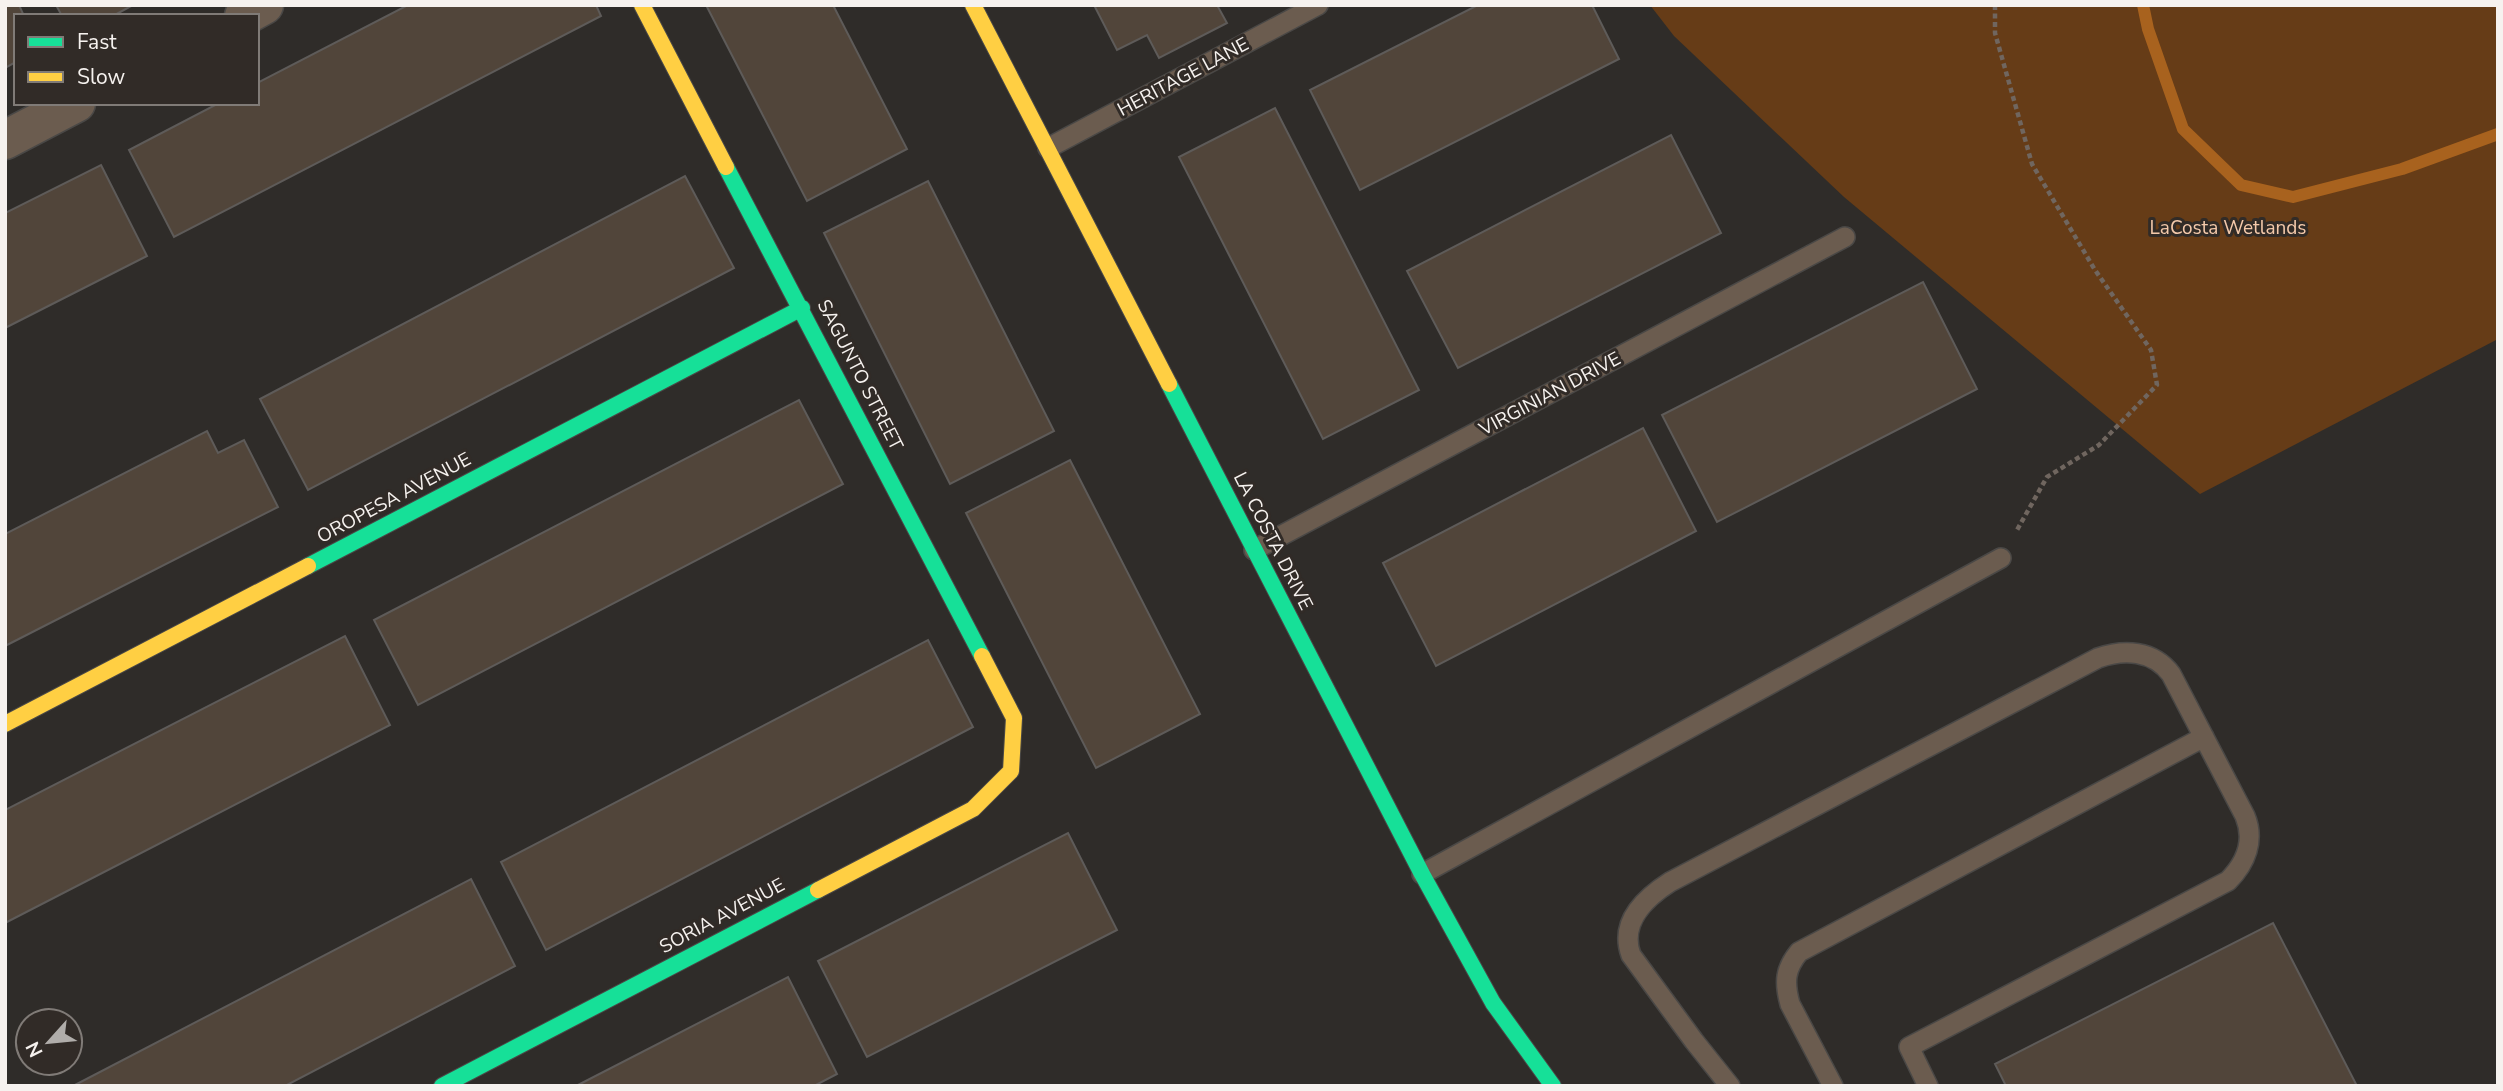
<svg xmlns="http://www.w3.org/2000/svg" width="2503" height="1091" font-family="'Nunito Sans',sans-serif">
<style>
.green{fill:#663c17}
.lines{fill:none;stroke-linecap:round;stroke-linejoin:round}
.stream{stroke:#a8621e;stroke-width:12}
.building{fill:#51453a;stroke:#5e5b59;stroke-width:2}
.lane-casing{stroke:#4a4846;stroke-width:22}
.street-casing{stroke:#4a4846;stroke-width:41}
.fast-casing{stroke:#4a4846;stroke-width:18}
.slow-casing{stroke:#4a4846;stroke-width:18}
.path{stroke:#70665f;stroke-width:4.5;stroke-dasharray:5 3.5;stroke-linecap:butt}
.lane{stroke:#6b5c4f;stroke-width:19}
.street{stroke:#6b5c4f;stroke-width:38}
.fast{stroke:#16e098;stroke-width:16}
.slow{stroke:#ffcf43;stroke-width:16}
.labels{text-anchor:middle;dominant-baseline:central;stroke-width:6;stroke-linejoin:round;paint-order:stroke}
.street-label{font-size:19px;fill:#f6f2ef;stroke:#312b27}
.park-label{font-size:19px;fill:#f4c9aa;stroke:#312b27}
</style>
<rect width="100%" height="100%" fill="#2f2c29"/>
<path class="green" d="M1650,5H2498V339L2200,494L1844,197L1674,36Z"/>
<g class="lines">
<path class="stream" d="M2143,5L2148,29L2183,129L2241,185L2293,197L2402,169L2498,134"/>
</g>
<path class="building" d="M5,5H19L24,16H16V62L5,68Z
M56,5H133L113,16H62Z
M408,5H596L601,16L174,237L129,150L219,103H257V83Z
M706,5H833L907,149L807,201Z
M1094,5H1217L1227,23L1159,58L1147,35L1117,50Z
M1478,5H1592L1619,59L1360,190L1310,90Z
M1275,108L1419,390L1323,439L1179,157Z
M1671,135L1721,233L1458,368L1407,271Z
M101,165L147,256L5,328V213Z
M685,176L734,268L308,490L260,399Z
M928,181L1054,431L950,484L824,233Z
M1923,282L1977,389L1717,522L1662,415Z
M799,400L843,484L418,705L374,620Z
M1643,428L1696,531L1436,666L1383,563Z
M207,431L218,453L244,440L278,507L5,646V534Z
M1070,460L1200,714L1096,768L966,513Z
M345,636L390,725L5,923V810Z
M928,640L973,727L546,950L501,862Z
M1068,833L1117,930L867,1057L818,961Z
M471,879L515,966L285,1086H73Z
M2273,923L2357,1086H2006L1995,1064Z
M788,977L837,1074L814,1086H576Z"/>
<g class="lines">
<defs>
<path id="lane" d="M1048,148L1318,5
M1254,550L1845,237
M1422,874L2001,558
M1730,1086L1694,1041L1631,955C1619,922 1645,898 1670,882L2098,658C2124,649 2153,650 2171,674L2245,816C2255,840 2246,863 2228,881L1909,1047L1928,1086
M1833,1086L1790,1004C1784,982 1785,969 1799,952L2204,737"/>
<path id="street" d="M244,16L264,5
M5,140L76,103"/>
<path id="fast" d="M726,167L982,656
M1169,384L1422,874L1493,1003L1553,1086
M308,566L802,308
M442,1086L818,890"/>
<path id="slow" d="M642,5L726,167
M973,5L1169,384
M5,724L308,566
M818,890L973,809L1011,771L1014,718L982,656"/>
</defs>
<use href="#lane" class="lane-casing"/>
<use href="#street" class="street-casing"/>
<use href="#fast" class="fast-casing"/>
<use href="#slow" class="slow-casing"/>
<path class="path" d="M1995,5V33L2032,164L2095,270L2151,350L2157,385L2099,445L2047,477L2017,530"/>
<use href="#lane" class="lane"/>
<use href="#street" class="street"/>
<use href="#fast" class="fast"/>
<use href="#slow" class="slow"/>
</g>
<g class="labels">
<g class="street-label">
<text transform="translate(1183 77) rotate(-28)">HERITAGE LANE</text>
<text transform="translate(860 375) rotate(63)">SAGUNTO STREET</text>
<text transform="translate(1550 394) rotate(-28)">VIRGINIAN DRIVE</text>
<text transform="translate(394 498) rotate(-28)">OROPESA AVENUE</text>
<text transform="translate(1273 541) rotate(63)">LA COSTA DRIVE</text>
<text transform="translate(722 916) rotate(-28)">SORIA AVENUE</text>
</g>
<g class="park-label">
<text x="2228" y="228">LaCosta Wetlands</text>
</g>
</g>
<rect width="2503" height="1091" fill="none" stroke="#f6f2ef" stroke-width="14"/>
<rect x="14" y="14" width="245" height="91" fill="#312b27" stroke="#807b77" stroke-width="2"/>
<rect x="28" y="37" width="35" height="10" fill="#16e098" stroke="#807b77" stroke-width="2"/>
<text x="77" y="49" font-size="21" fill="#f6f2ef">Fast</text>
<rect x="28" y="72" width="35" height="10" fill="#ffcf43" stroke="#807b77" stroke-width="2"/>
<text x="77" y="84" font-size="21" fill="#f6f2ef">Slow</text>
<g transform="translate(49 1042) rotate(243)"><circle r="33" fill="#312b27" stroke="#807b77" stroke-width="2"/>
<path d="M0-5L12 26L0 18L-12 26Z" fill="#b0adaa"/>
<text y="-10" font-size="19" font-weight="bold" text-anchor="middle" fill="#f6f2ef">N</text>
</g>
</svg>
